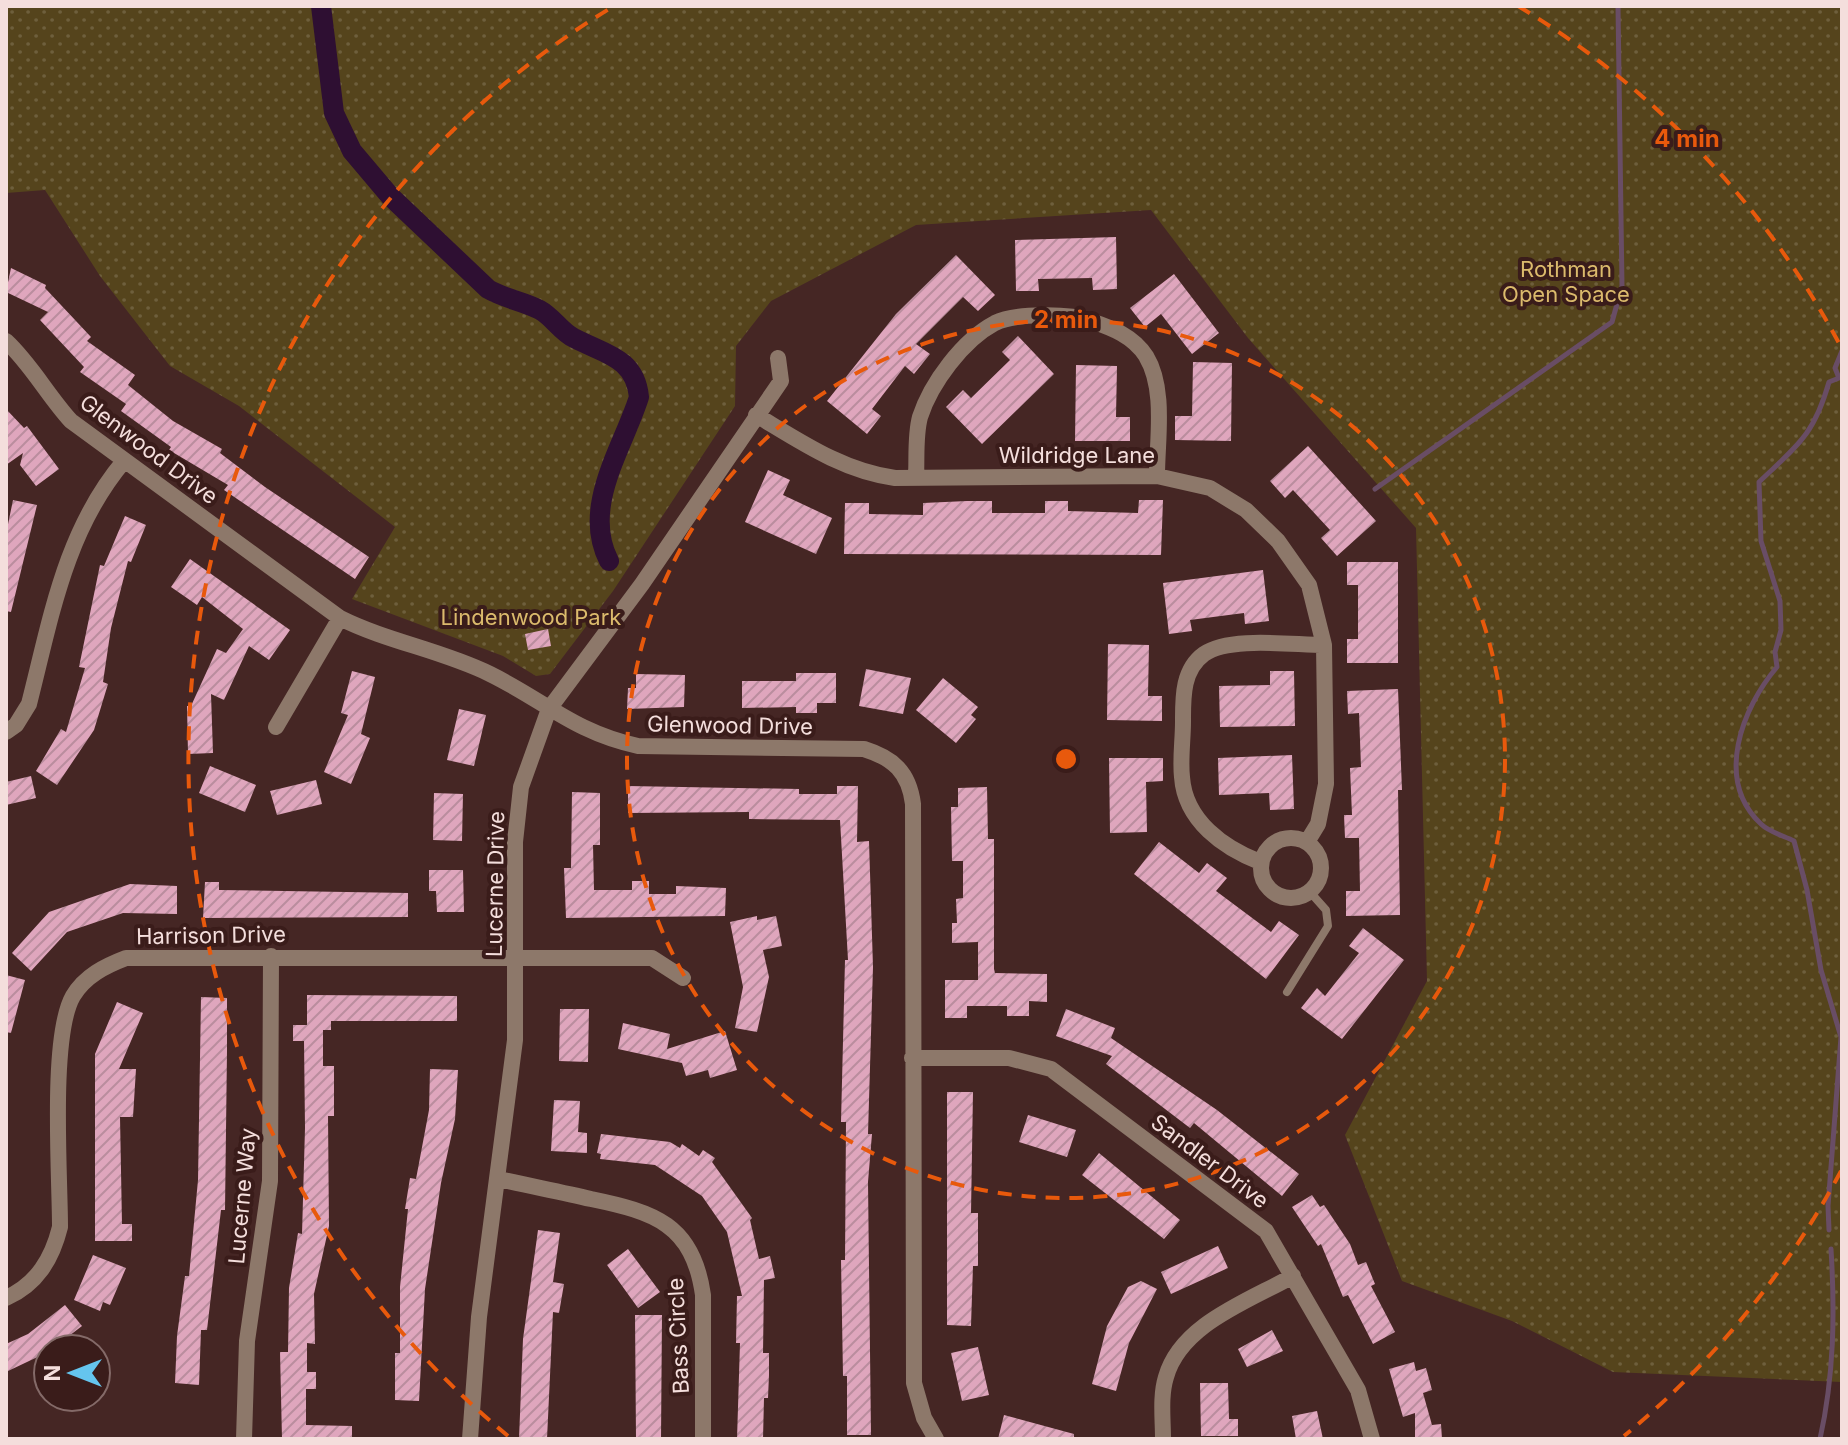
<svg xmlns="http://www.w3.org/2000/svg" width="1848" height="1445" font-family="Inter,sans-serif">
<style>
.park{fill:url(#park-dots)}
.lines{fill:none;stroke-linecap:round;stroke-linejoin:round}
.stream{stroke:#694d65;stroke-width:5}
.canal{stroke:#2e0f32;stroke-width:20}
.building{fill:url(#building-hatch)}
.lane{stroke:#8d786a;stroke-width:8}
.street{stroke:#8d786a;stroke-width:16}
.ring{fill:none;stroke:#e8590c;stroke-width:4;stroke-dasharray:14 10}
.labels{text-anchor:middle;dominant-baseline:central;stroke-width:8;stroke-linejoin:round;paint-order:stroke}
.park-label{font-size:22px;fill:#dbba6c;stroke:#3a1c1a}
.street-label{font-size:22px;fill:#f4dedc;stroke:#3a1c1a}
.centre{fill:#e8590c;stroke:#3a1c1a;stroke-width:4}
.ring-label{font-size:24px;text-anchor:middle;font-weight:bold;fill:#e8590c;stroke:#3a1c1a;stroke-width:8;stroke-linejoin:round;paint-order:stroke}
</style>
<defs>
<pattern id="park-dots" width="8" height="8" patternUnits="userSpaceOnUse" patternTransform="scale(2)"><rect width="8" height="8" fill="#55441c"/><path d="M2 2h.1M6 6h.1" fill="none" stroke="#6e5f3c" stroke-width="1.8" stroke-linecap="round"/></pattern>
<pattern id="building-hatch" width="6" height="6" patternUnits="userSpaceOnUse" patternTransform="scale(2)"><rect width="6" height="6" fill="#dfa6bd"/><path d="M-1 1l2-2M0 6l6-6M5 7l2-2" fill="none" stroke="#ba8d9e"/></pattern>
</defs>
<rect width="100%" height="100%" fill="#452624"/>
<path class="park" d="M6,6H1842V1382L1613,1372L1512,1321L1402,1281L1345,1135L1427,981L1416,528L1248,338L1151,210L916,225L771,301L736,346L735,406L613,591L550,674L536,676L503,656L352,599L395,527L239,406L170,366L100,276L45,190L6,193Z"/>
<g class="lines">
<path class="stream" d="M1375,489L1612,322L1622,286L1618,6
M1829,1230L1828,1206L1841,1037L1821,970L1807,890L1794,841C1784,836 1769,832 1761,824C1714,780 1742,708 1777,667L1775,652L1781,630L1780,601L1761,541L1759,482C1798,445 1814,435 1829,382L1839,378L1835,368L1842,351
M1820,1439C1834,1376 1835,1314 1831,1249"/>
<path class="canal" d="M321,6L334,113L352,151L390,196L488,289C505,299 523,301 540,310C553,317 561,332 574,338C604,354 635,357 639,397C623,448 581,507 609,561"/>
</g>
<path class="building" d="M1116,237L1117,289L1093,290L1092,278L1038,279L1039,291H1016L1015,240Z
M956,255L995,295L978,311L963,297L916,344L930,354L914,374L905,366L872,409L881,416L867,434L827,401L896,314Z
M11,268L46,285L45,288L91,337L87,341L135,375L128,385L173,421L222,449L220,453L265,487L369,557L355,579L224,490L228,485L169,450L171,447L121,411L126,404L80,372L84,367L40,320L48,312L6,292Z
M1174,274L1219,333L1192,354L1161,314L1145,327L1130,308Z
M1018,336L1054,374L982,444L946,407L963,390L971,398L1010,360L1002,352Z
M1193,362L1232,363L1231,441L1175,440V416H1192Z
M1076,365L1117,366L1116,417H1130V441H1075Z
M6,409L24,428L27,426L59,469L36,486L20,465L23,453L6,465Z
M1308,446L1376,521L1337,556L1321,538L1330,530L1293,490L1285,498L1270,481Z
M768,470L790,480L783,495L832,518L816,554L745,522Z
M13,500L37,505L11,612L6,611V534Z
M1139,500H1163L1161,555L844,554L845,503H869V514L923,515V503L967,501H992V513H1045V501H1068V511L1138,513Z
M125,516L146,525L131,562L128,561L111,628L103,682L108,684L94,730L57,785L36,771L61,729L66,732L85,668L79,667L100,565L104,566Z
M190,559L290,630L269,660L249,646L224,700L211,694L213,753L188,754L187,706H191L217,649L226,653L243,629L202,597L197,605L171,587Z
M1347,562H1398V663H1347V639H1358V585H1347Z
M1263,570L1269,621L1245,624L1244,613L1190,620L1192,631L1169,634L1163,583Z
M548,629L551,646L528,650L525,634Z
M1108,644L1149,645L1148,696H1162V721L1107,720Z
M866,669L911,678L903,714L859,706Z
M352,671L375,677L361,734L370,738L351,784L324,772L348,715L341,713Z
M1270,671H1294L1295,726L1220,727L1219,686L1270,685Z
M796,673H836V703H817V713H796V707L742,708V681H796Z
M636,674L685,675L684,707L627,709L628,688H636Z
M943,678L978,707L971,715L976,719L956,743L916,710Z
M1398,689L1402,790H1398L1400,915L1346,916V891H1360L1359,838H1345L1344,815H1352L1350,768L1361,767L1359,713L1348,714L1347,691Z
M459,709L486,715L474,766L447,760Z
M1292,755L1294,809L1270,810L1269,793L1219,795L1218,758Z
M1109,758H1163V781L1146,782L1147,832L1110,833Z
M210,766L256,785L245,812L199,793Z
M31,776L36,798L6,805V782Z
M316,780L322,804L277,815L270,791Z
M628,786L799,789V794H837V786H858L857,842L869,841L873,967L868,1134H872L868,1182L871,1435H847V1376H843L841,1260H845L846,1122H841L845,960H848L840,820L749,819V812L628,813Z
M987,787L988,839H994V969L995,973L1047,974V1002L1029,1001V1016H1007V1006H967V1018H945V980H978V942L952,943V923H957L956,899L963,898V861H952L951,807H958V788Z
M572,792L600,793V845H593L594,890H632V881H649V894H676V886L726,888L725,916L566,918L564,868H571Z
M434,793L463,794L462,841L433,840Z
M1159,842L1199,873L1207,863L1227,878L1216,891L1271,932L1279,921L1299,935L1266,979L1134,874Z
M429,870H463L464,912H437L436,891H429Z
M205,882H219V890L408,893V917L203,918Z
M130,884L177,886V914L123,913L67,932L31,971L12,953L49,912Z
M757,916V920L776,916L782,946L763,950L769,977L757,1032L735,1028L743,987L730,922Z
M1363,928L1404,960L1342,1039L1301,1008L1317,988L1325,996L1359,953L1349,946Z
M6,975L25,980L11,1033L6,1032Z
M307,995L457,996V1021H331V1030H323V1066H334V1116H328L329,1226L314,1294L315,1344L307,1343V1372H316V1389H306V1425L352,1426V1439H282L280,1352H288L289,1288L298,1233L302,1234L305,1128L304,1041H293V1025H307Z
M201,997L227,998V1051L225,1210H221L207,1330H201L199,1385L175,1383L177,1336L185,1276H189L198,1180Z
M117,1002L143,1013L119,1069H136L133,1117H120L122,1224H132V1241H95V1054Z
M560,1009H589L588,1062L559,1061Z
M1066,1009L1115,1028L1111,1038L1217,1110L1299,1174L1282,1196L1194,1123L1190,1128L1106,1064L1112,1056L1056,1036Z
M623,1023L670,1034L667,1049L725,1031L737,1070L710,1078L708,1070L686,1076L682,1063L618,1049Z
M430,1069L458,1070L455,1119L441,1183L425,1289L419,1401L395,1400V1353H400V1287L408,1209H405L410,1178L416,1179L429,1110Z
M947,1092H973L971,1213H978V1266H973L971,1326L947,1325Z
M554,1100L580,1101L578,1132L587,1133V1153L551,1151Z
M1028,1115L1076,1130L1067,1157L1019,1142Z
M601,1134L670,1142L680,1148L682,1144L699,1156L703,1150L715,1158L712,1162L752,1218L750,1220L759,1259L770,1256L775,1278L764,1280L763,1353H769V1375L768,1398H764L763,1439H737L740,1343H736L737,1296H742L727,1232L702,1196L655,1165L600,1159L601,1154L597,1153Z
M1099,1153L1180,1220L1164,1239L1082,1175Z
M1312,1195L1320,1207L1324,1205L1350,1244L1358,1265L1366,1262L1375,1284L1371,1286L1395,1332L1373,1344L1348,1295L1343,1297L1321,1244L1318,1246L1292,1207Z
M538,1230L560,1233L553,1282L564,1284L559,1313L553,1312L547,1439H519L523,1339Z
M1218,1246L1228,1268L1171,1294L1161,1272Z
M628,1249L660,1292L638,1308L607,1265Z
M93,1255L126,1268L110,1305L103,1302L100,1311L74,1300Z
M1141,1281L1157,1289L1129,1343L1116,1391L1092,1384L1107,1326L1128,1287Z
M65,1305L82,1326L48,1352L6,1372V1344L28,1334Z
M635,1315H662L661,1439H636Z
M1272,1330L1283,1351L1247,1367L1238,1349Z
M978,1347L989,1395L962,1401L951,1353Z
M1414,1362L1416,1371L1426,1368L1432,1390L1423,1393L1432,1425L1441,1424L1442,1439H1415V1413L1403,1417L1389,1369Z
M1200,1383H1228L1229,1419H1238V1436H1201Z
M1317,1411L1323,1439H1296L1292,1416Z
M1004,1415L1074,1434V1439H998Z"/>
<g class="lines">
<path class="lane" d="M1287,992L1328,926L1326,910L1310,892"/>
<path class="street" d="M6,341C31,364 48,396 71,421L340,618C388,642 441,650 490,674C545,701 574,732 638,746L864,749C893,758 909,772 913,804L914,1383L924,1418L936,1439
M756,415C801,442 843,471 895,478L1157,476L1210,488L1246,510L1278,541L1309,585L1324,645L1326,784L1318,824L1307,842
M916,477C917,458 915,435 920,417C931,383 963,340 995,323C1015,313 1069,313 1091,321C1112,328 1133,336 1146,356C1166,389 1157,439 1157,476
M276,727L340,618
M6,732L16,725L29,704C51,618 65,531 124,461
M1261 868a30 30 0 1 1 60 0a30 30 0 1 1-60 0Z
M1260,862C1224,848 1185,821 1182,777C1180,759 1183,740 1183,722C1183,698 1182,670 1204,654C1229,636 1293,645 1324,645
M912,1058H1009L1051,1069L1266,1231L1358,1390L1372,1439
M499,1179C530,1186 561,1192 591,1199C654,1212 693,1224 703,1295V1439
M6,1298C37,1284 52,1259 60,1227C60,1175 50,1036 73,996C85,976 105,966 126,958H652L683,978
M244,1439L247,1341L270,1181L271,956
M470,1439L479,1317L515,1040V842L521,787L549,709L642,584L781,381L778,358
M1163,1439C1163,1419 1160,1396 1166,1377C1181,1324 1249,1301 1293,1276"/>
</g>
<g class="ring">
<circle cx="1066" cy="759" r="439"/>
<path d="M1841 1171A878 878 0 0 1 1624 1436M508 1436A878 878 0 0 1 614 6M1518 6A878 878 0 0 1 1841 347"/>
</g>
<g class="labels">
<g class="park-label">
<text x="1566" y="269">Rothman<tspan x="1566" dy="25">Open Space</tspan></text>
<text x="531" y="617">Lindenwood Park</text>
</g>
<g class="street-label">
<text transform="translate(149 449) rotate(37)">Glenwood Drive</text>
<text x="1077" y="455">Wildridge Lane</text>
<text transform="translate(730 725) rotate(1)">Glenwood Drive</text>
<text transform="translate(495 884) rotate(-89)">Lucerne Drive</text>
<text transform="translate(211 935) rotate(-1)">Harrison Drive</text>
<text transform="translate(1210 1161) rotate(37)">Sandler Drive</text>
<text transform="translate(242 1196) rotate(-85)">Lucerne Way</text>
<text transform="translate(678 1336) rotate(-93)">Bass Circle</text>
</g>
</g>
<circle cx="1066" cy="759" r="12" class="centre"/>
<g class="ring-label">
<text x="1687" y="147">4 min</text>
<text x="1066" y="328">2 min</text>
</g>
<rect width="1848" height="1445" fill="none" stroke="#f4dedc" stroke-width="16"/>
<g transform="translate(72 1373) rotate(270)"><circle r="38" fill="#3a1c1a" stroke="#846a68" stroke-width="2"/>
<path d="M0-6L14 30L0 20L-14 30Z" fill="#65c5ee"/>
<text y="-12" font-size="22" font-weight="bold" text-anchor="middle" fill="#f4dedc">N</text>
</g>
</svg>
